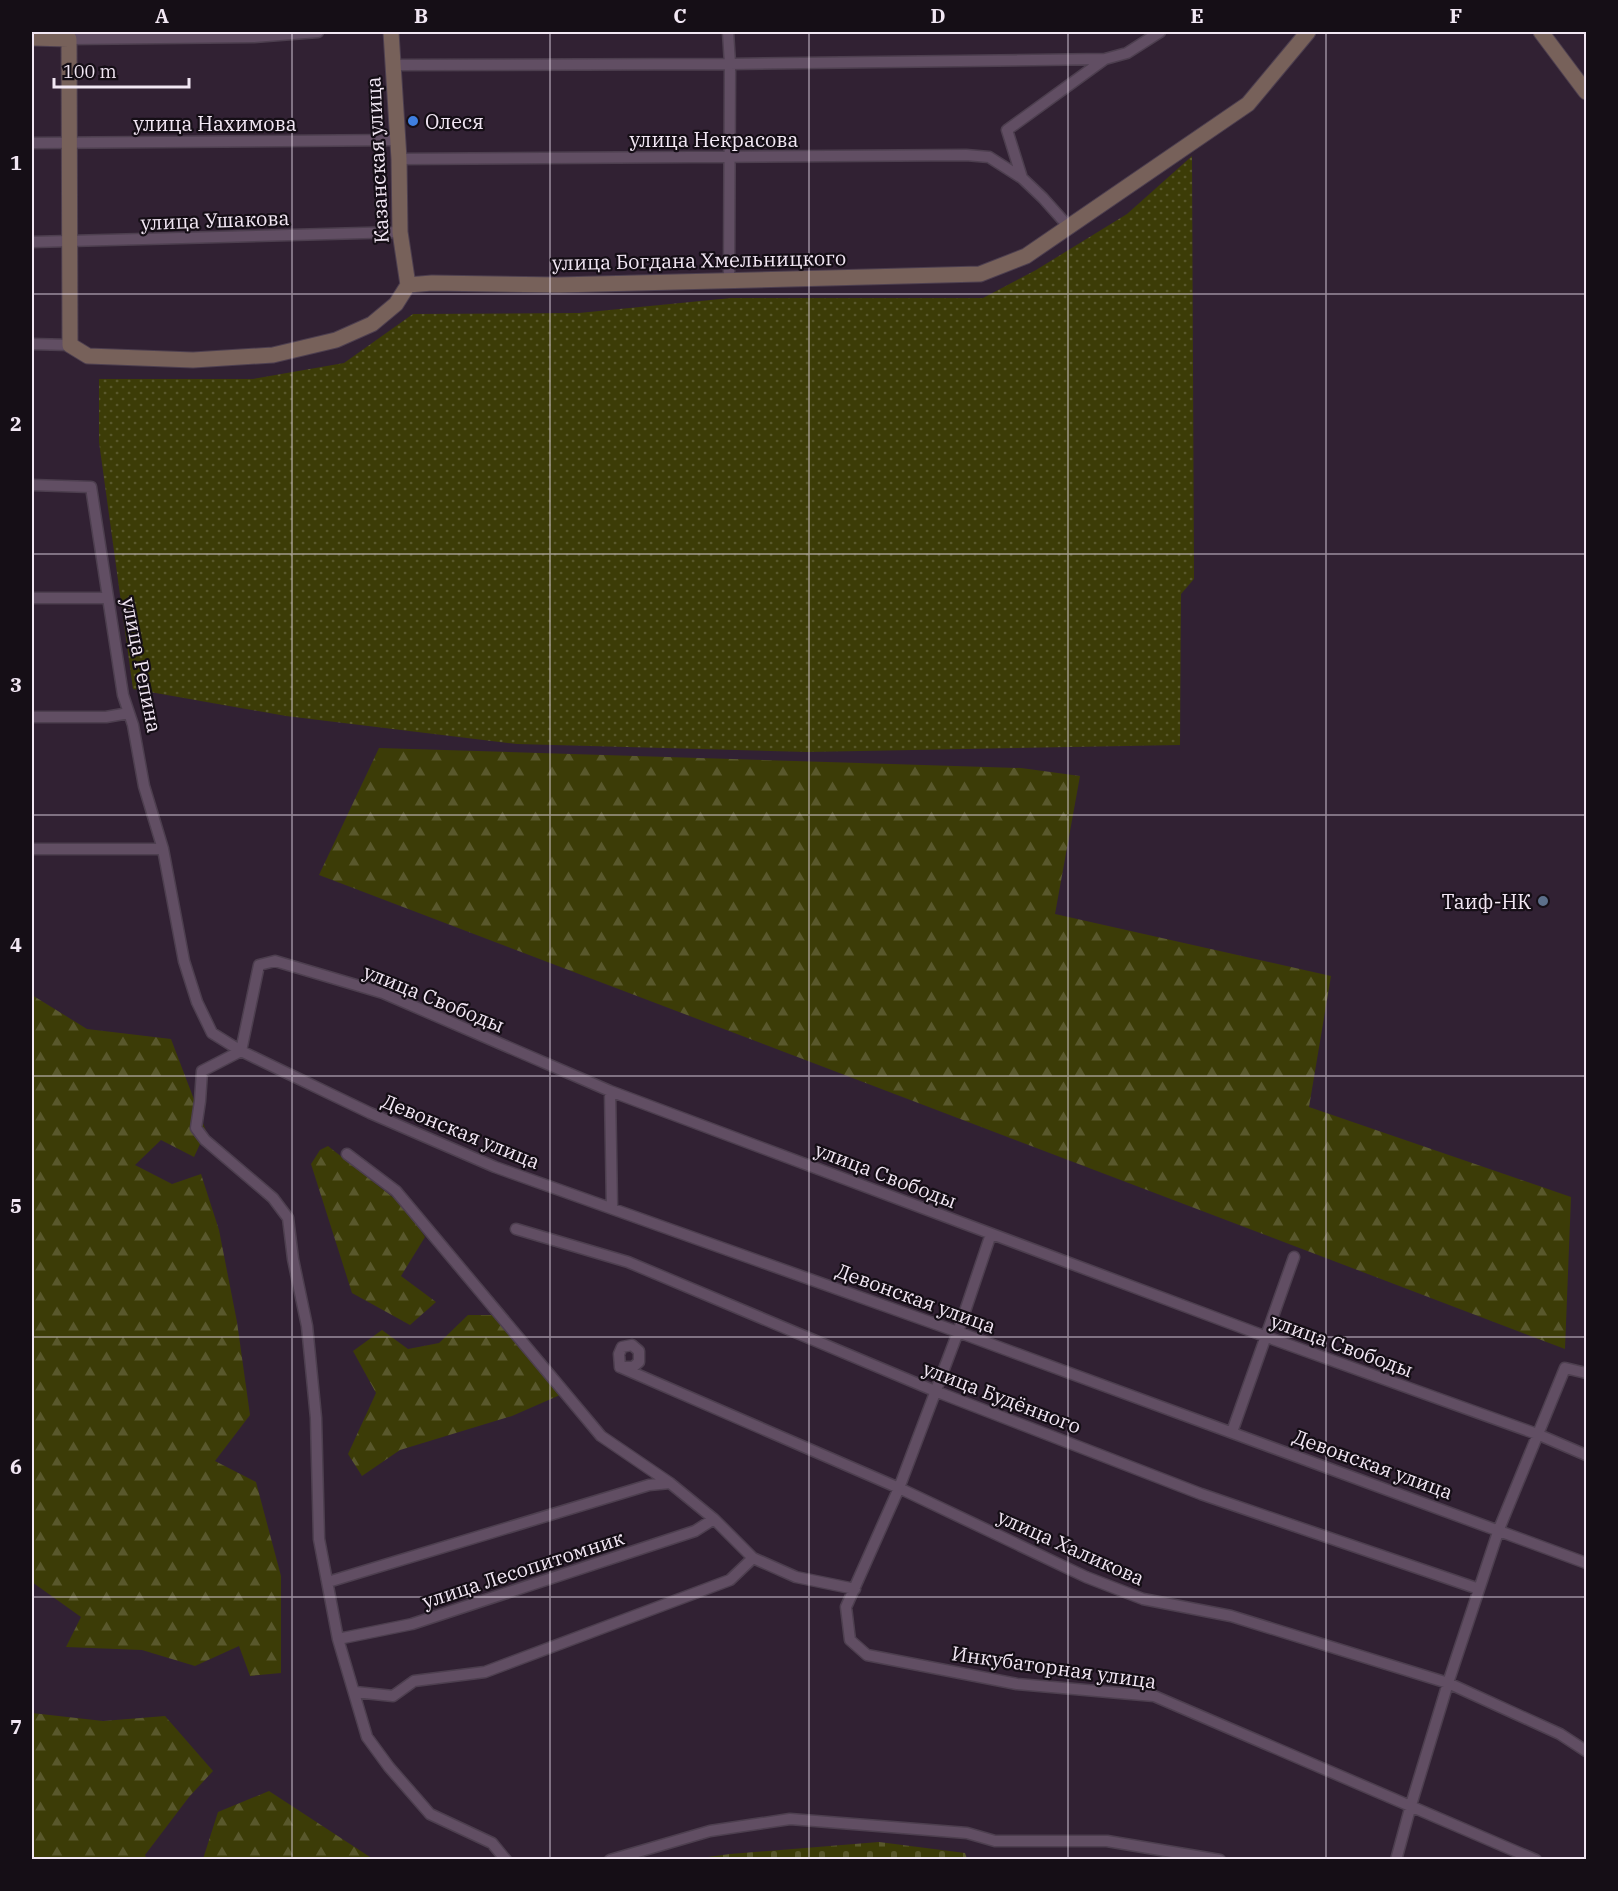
<svg xmlns="http://www.w3.org/2000/svg" width="1618" height="1891" font-family="'IBM Plex Serif',serif">
<style>
.forest{fill:url(#forest-firs)}
.cemetery{fill:url(#cemetery-stones)}
.park{fill:url(#park-dots)}
.lines{fill:none;stroke-linecap:round;stroke-linejoin:round}
.street-casing{stroke:#4d3f4f;stroke-width:13}
.secondary-casing{stroke:#4d3f4f;stroke-width:17}
.street{stroke:#614e63;stroke-width:10}
.secondary{stroke:#77615a;stroke-width:15}
.grid{fill:none;stroke:#f2e7f4;stroke-width:1.5;stroke-opacity:0.55}
.shop-dot{fill:#3f7fe0;stroke:#150e16;stroke-width:2}
.service-dot{fill:#5c6f8a;stroke:#150e16;stroke-width:2}
.labels{text-anchor:middle;dominant-baseline:central;stroke-width:4.5;stroke-linejoin:round;paint-order:stroke}
.poi-label{font-size:20px;fill:#f2e7f4;stroke:#150e16;text-anchor:start}
.street-label{font-size:20px;fill:#f2e7f4;stroke:#150e16}
.neatline{fill:none;stroke:#f2e7f4;stroke-width:2}
.grid-label{font-size:20px;text-anchor:middle;font-weight:bold;fill:#f2e7f4}
</style>
<defs>
<pattern id="forest-firs" width="22" height="20" patternUnits="userSpaceOnUse" patternTransform="scale(1.5)"><rect width="22" height="20" fill="#3c3c07"/><path d="M5 1l3.5 6h-7zM16 11l3.5 6h-7z" fill="#59582c"/></pattern>
<pattern id="cemetery-stones" width="16" height="16" patternUnits="userSpaceOnUse" patternTransform="scale(1.5)"><rect width="16" height="16" fill="#3c3c07"/><path d="M2 7V4a2 2 0 0 1 4 0v3zM10 15v-3a2 2 0 0 1 4 0v3z" fill="#59582c"/></pattern>
<pattern id="park-dots" width="8" height="8" patternUnits="userSpaceOnUse" patternTransform="scale(1.5)"><rect width="8" height="8" fill="#3c3c07"/><path d="M2 2h.1M6 6h.1" fill="none" stroke="#59582c" stroke-width="1.8" stroke-linecap="round"/></pattern>
</defs>
<rect width="100%" height="100%" fill="#312133"/>
<path class="forest" d="M379,748L1021,768L1080,776L1055,914L1331,976L1309,1107L1571,1197L1565,1349L319,875Z
M32,995L87,1029L171,1039L206,1131L194,1157L161,1140L135,1165L172,1184L201,1174L219,1230L237,1322L250,1415L215,1461L256,1482L281,1576V1673L250,1676L239,1646L195,1666L142,1650L66,1647L81,1617L32,1582Z
M328,1146L405,1207L425,1237L401,1276L436,1302L410,1325L352,1293L311,1164L320,1150Z
M468,1315H493L560,1395L512,1416L400,1450L362,1476L348,1454L376,1393L353,1351L382,1330L408,1349L439,1343Z
M32,1713L103,1721L165,1716L213,1771L189,1797L145,1855L147,1859H32Z
M269,1791L373,1859H203L218,1812Z"/>
<path class="cemetery" d="M879,1842L965,1853L967,1859H693L730,1854Z"/>
<path class="park" d="M1192,156L1194,579L1181,594L1180,745L807,752L517,744L286,716L133,689L99,442V379H253L344,363L413,314L579,313L731,298H983L1036,270L1127,214Z"/>
<g class="lines">
<defs>
<path id="street" d="M70,32L69,39L254,37L318,32
M728,32L730,64L729,279
M393,65L730,64L1105,59
M32,143L398,140
M399,159L966,155L989,157L1022,178L1043,198L1068,226
M1022,178L1007,130L1105,59L1127,53L1160,32
M32,242L400,232
M32,344L70,345
M32,485L91,487L123,695L133,725L144,786L163,849L184,961L197,1002L212,1033L241,1051L370,1113L495,1167L958,1332L1586,1563
M32,598H107
M32,717H106L129,713
M32,849H163
M241,1051L259,965L275,961L383,993L610,1091L1267,1337L1537,1434L1586,1455
M241,1051L202,1071L200,1101L196,1128L205,1140L273,1198L288,1218L293,1259L307,1326L316,1418L319,1539L338,1639L367,1737L389,1767L430,1814L492,1843L506,1860
M610,1091L612,1208
M347,1154L396,1191L601,1436L670,1483
M516,1229L628,1262L935,1391L1201,1494L1479,1589
M991,1234L958,1332L899,1488L846,1607L850,1640L867,1655L1017,1684L1154,1696L1536,1860
M632,1345L639,1351V1362L633,1367H620L619,1354L622,1347Z
M620,1367L899,1488L1086,1577L1143,1599L1231,1616L1448,1683L1560,1734L1586,1751
M1232,1432L1294,1257
M328,1582L649,1485L670,1483L714,1519L753,1558L796,1577L855,1589
M338,1639L412,1624L695,1531L714,1519
M355,1692L393,1696L414,1681L485,1672L730,1580L753,1558
M610,1860L710,1831L790,1819L967,1833L995,1841H1107L1220,1860
M1396,1860L1411,1805L1448,1683L1499,1529L1565,1368L1586,1373"/>
<path id="secondary" d="M391,32L399,159L400,232L408,285
M1541,32L1586,92
M32,38L69,39L70,345L88,356L193,360L273,355L336,340L372,324L396,304L408,285L432,283L558,285L980,274L1026,256L1248,104L1308,32"/>
</defs>
<use href="#street" class="street-casing"/>
<use href="#secondary" class="secondary-casing"/>
<use href="#street" class="street"/>
<use href="#secondary" class="secondary"/>
</g>
<path class="grid" d="M292,32V1860M550,32V1860M809,32V1860M1068,32V1860M1326,32V1860M32,294H1586M32,554H1586M32,815H1586M32,1076H1586M32,1337H1586M32,1597H1586"/>
<circle class="shop-dot" cx="413" cy="121" r="6"/>
<circle class="service-dot" cx="1543" cy="901" r="6"/>
<g class="labels">
<g class="poi-label">
<text x="425" y="121">Олеся</text>
<text x="1531" y="901" text-anchor="end">Таиф-НК</text>
</g>
<g class="street-label">
<text x="215" y="123">улица Нахимова</text>
<text x="714" y="139">улица Некрасова</text>
<text transform="translate(377 160) rotate(-93)">Казанская улица</text>
<text transform="translate(215 220) rotate(-2)">улица Ушакова</text>
<text transform="translate(699 260) rotate(-1)">улица Богдана Хмельницкого</text>
<text transform="translate(142 665) rotate(79)">улица Репина</text>
<text transform="translate(434 998) rotate(22)">улица Свободы</text>
<text transform="translate(461 1131) rotate(22)">Девонская улица</text>
<text transform="translate(886 1175) rotate(21)">улица Свободы</text>
<text transform="translate(916 1298) rotate(20)">Девонская улица</text>
<text transform="translate(1342 1345) rotate(20)">улица Свободы</text>
<text transform="translate(1002 1397) rotate(21)">улица Будённого</text>
<text transform="translate(1373 1464) rotate(20)">Девонская улица</text>
<text transform="translate(1071 1547) rotate(24)">улица Халикова</text>
<text transform="translate(523 1569) rotate(-18)">улица Лесопитомник</text>
<text transform="translate(1054 1667) rotate(8)">Инкубаторная улица</text>
</g>
</g>
<rect width="1618" height="1891" fill="none" stroke="#150e16" stroke-width="66"/>
<path d="M54 78v9h135v-9" fill="none" stroke="#f2e7f4" stroke-width="3"/>
<text x="63" y="78" font-size="18" fill="#f2e7f4" stroke="#150e16" stroke-width="4.5" paint-order="stroke">100 m</text>
<rect x="33" y="33" width="1552" height="1825" class="neatline"/>
<g class="grid-label">
<text x="162" y="23">A</text>
<text x="421" y="23">B</text>
<text x="680" y="23">C</text>
<text x="938" y="23">D</text>
<text x="1197" y="23">E</text>
<text x="1456" y="23">F</text>
<text x="16" y="170">1</text>
<text x="16" y="431">2</text>
<text x="16" y="692">3</text>
<text x="16" y="952">4</text>
<text x="16" y="1213">5</text>
<text x="16" y="1474">6</text>
<text x="16" y="1734">7</text>
</g>
</svg>
